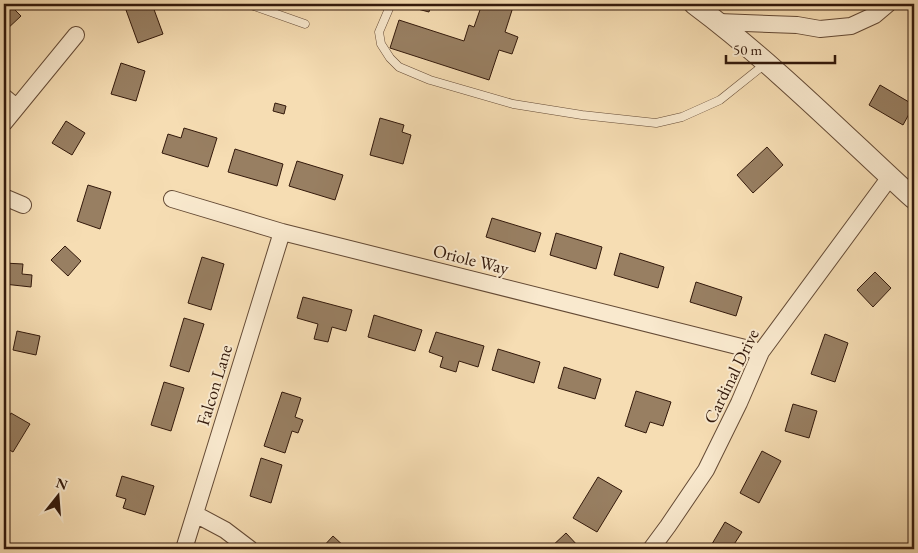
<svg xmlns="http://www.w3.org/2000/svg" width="918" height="553" font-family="'EB Garamond',serif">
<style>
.building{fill:#987f62;stroke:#33190b}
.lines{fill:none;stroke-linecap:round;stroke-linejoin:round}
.service-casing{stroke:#644a35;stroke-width:9}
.minor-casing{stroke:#644a35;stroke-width:18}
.tertiary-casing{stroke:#644a35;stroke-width:22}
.service{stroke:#f9e9ce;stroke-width:8}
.minor{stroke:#f9e9ce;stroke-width:16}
.tertiary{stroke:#f9e9ce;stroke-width:20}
.labels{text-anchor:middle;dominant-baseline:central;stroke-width:4;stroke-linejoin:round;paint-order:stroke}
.street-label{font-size:18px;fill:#33190b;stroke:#f9e9ce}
</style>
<rect width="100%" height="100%" fill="#f6ddb3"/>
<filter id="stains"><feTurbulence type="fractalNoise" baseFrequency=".004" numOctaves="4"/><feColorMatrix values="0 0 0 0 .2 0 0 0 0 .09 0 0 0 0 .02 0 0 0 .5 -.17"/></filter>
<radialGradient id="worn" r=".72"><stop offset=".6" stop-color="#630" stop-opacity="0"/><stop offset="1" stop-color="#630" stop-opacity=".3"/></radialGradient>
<path class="building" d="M4,4H9L21,16L5,31Z
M144,4H152L163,34L138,43L126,10Z
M411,4H431L429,12L410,7Z
M482,4H514L505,32L518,37L512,54L499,50L489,80L390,48L399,20L464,41L469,25L474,27Z
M121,63L145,71L136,101L111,94Z
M880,85L914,105L903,125L869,105Z
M275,103L286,106L284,114L273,111Z
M380,118L404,125L402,132L411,135L403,164L370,155Z
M66,121L85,133L72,155L52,143Z
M184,128L217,138L208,167L162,153L168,134L181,138Z
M767,147L783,165L753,193L737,175Z
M235,149L283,164L277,186L228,172Z
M297,161L343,175L335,200L289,186Z
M88,185L111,192L100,229L77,221Z
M492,218L541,233L535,252L486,237Z
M556,233L602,247L596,269L550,255Z
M65,246L81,261L68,276L51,260Z
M620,253L664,267L658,288L614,275Z
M202,257L224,264L211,310L188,303Z
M4,263L23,264L22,274L32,275L31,287L4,284Z
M875,272L891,288L873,307L857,290Z
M696,282L742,297L736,316L690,302Z
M303,297L352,310L346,331L332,327L328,342L314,339L318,324L297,318Z
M374,315L422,330L415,351L368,337Z
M184,318L204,324L189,372L170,366Z
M17,331L40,336L36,355L13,350Z
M436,332L484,346L478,367L459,361L456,372L440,367L443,357L429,352Z
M825,334L848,343L835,382L811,374Z
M498,349L540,362L534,383L492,370Z
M564,367L601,379L595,399L558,388Z
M164,382L184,388L171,431L151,425Z
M636,391L671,402L663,426L650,422L646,433L625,426Z
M282,392L301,398L295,417L303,420L298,433L292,431L285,453L264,446Z
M793,404L817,411L809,438L785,431Z
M11,413L30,424L13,452L4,447V426Z
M762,451L781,461L759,503L740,493Z
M261,458L282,465L271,503L250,496Z
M122,476L154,486L145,515L123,508L126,499L116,496Z
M598,477L622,491L597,532L573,518Z
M725,522L742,532L731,549H709Z
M566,533L579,547L576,549H549Z
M333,536L347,549H321Z"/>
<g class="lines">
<defs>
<path id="service" d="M248,4L305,24
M391,4L379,32L381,44L390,58L399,67L430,80L513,104L582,115L656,123L682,117L720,100L765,64"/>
<path id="minor" d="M719,22L797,25L820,29L851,26L875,15L888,4
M4,97L16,107
M4,123L76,35
M4,197L23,205
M172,199L282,232L761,352
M195,514L225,530L250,549
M184,549L282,232
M651,549L668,526L706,470L739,403L761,352L890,177"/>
<path id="tertiary" d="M694,4C773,63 842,133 914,199"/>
</defs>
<use href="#service" class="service-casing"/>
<use href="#minor" class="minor-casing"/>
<use href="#tertiary" class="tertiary-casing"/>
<use href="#service" class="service"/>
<use href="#minor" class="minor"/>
<use href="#tertiary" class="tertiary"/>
</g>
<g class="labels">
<g class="street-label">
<text transform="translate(471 259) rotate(14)">Oriole Way</text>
<text transform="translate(731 376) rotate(-64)">Cardinal Drive</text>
<text transform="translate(214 385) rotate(-73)">Falcon Lane</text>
</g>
</g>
<rect width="918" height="553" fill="none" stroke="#f6ddb3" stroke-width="20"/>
<rect x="5" y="5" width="908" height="543" fill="none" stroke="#33190b" stroke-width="2.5"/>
<rect x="10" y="10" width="898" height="533" fill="none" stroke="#33190b"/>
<g transform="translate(58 496) rotate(17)" stroke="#f9e9ce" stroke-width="4" paint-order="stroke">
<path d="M0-4L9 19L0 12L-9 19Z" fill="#33190b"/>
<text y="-8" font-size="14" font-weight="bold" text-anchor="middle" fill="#33190b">N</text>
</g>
<path d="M726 55v8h109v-8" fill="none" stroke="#33190b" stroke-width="2.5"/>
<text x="733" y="55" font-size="15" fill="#33190b" stroke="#f9e9ce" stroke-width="4" paint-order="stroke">50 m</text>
<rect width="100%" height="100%" filter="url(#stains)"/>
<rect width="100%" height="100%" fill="url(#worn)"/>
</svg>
